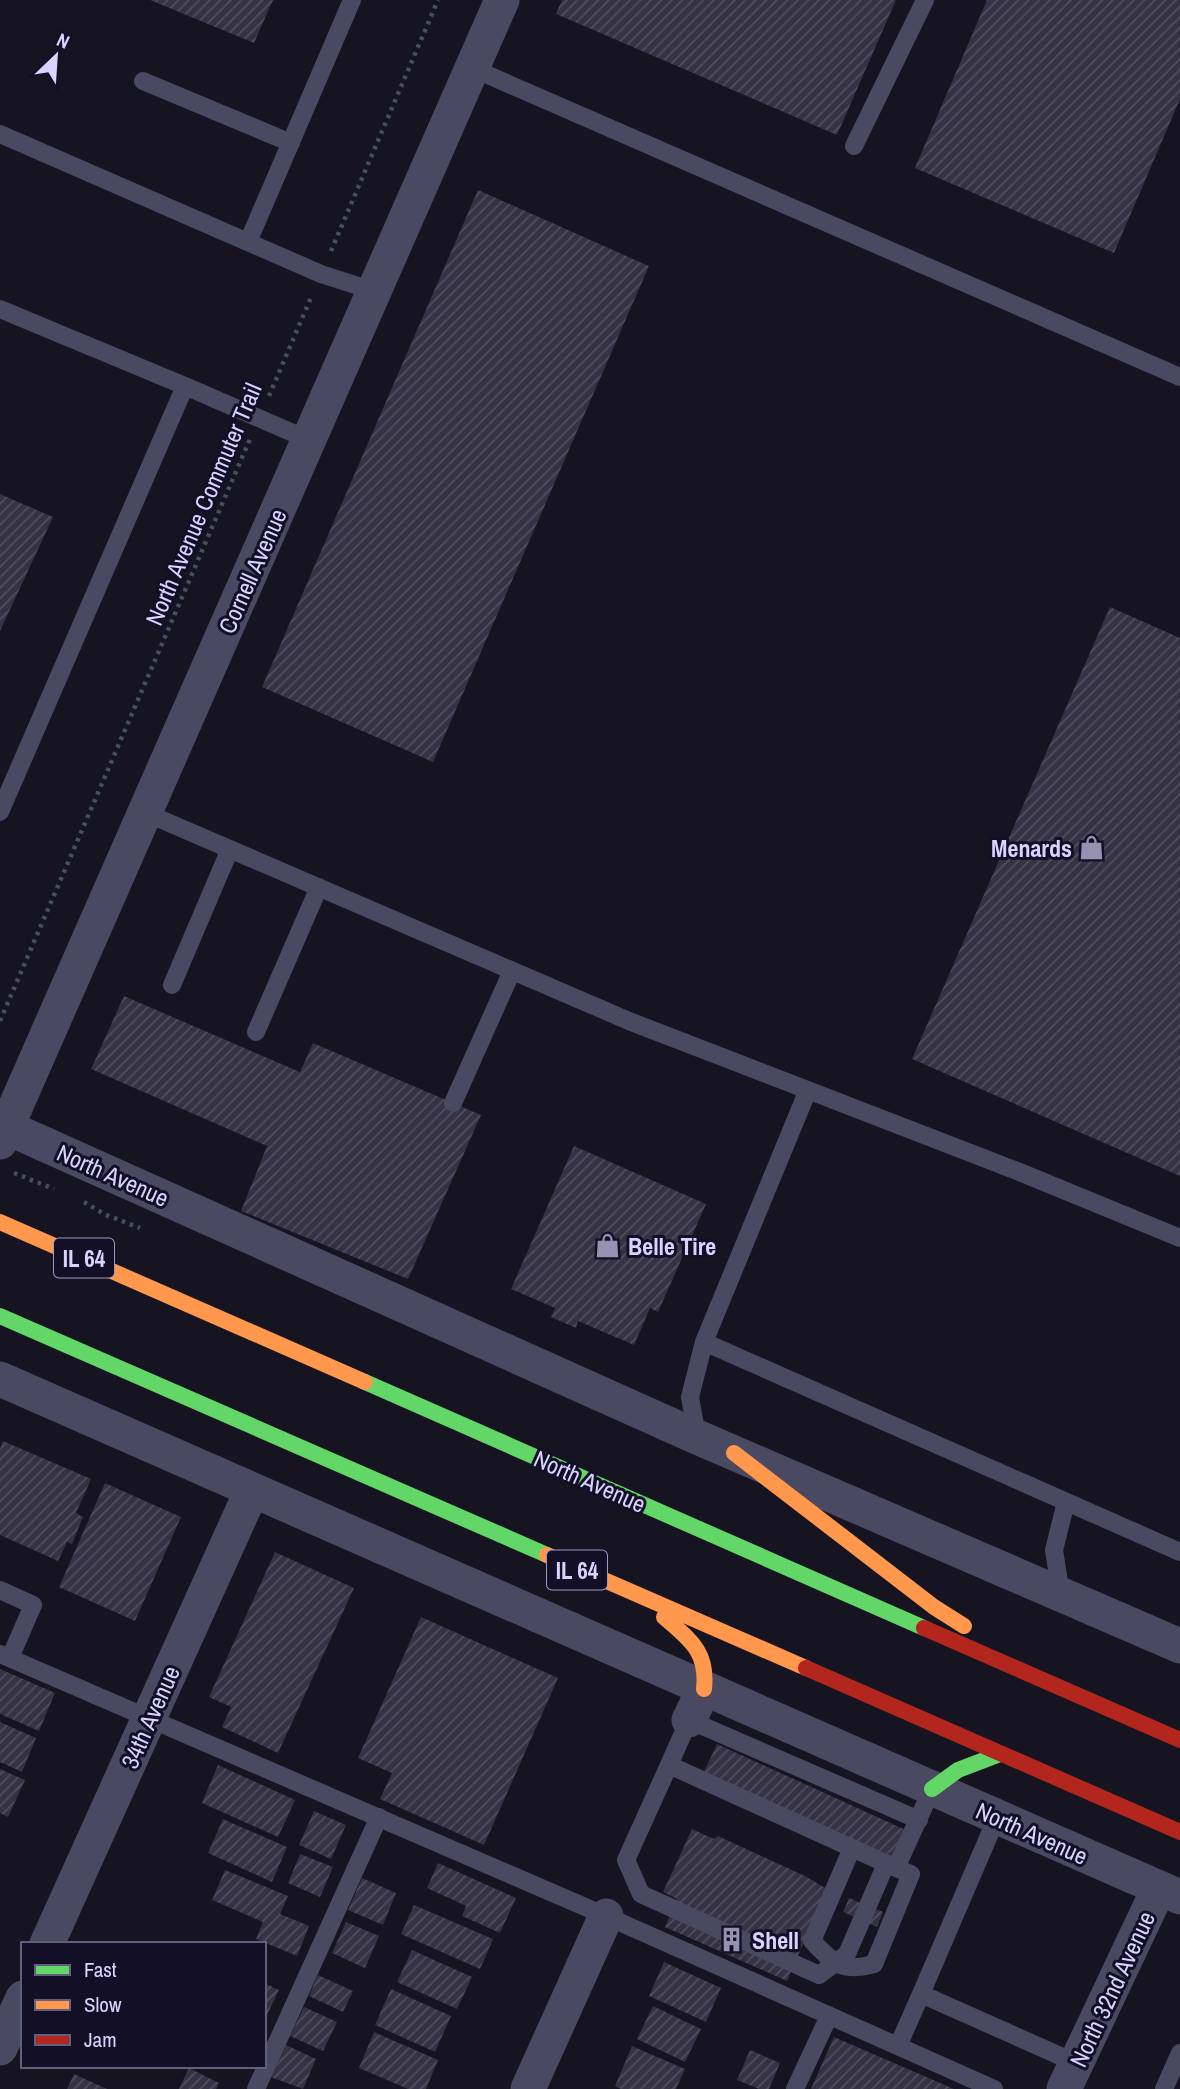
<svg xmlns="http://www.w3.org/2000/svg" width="1180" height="2089" font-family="'Archivo Narrow',sans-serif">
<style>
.building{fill:url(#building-hatch)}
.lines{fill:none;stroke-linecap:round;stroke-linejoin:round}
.path{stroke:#44505f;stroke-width:4.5;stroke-dasharray:3.5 5;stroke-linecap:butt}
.lane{stroke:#4a4962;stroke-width:18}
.street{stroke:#4a4962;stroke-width:35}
.fast{stroke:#63d668;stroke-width:16}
.slow{stroke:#ff974d;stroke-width:16}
.jam{stroke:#b3261e;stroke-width:16}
.labels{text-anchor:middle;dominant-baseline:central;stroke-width:6;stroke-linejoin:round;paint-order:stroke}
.shield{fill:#130f26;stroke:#9e99be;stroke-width:2}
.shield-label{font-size:23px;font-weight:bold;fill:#d9d4ff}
.street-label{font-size:24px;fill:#d9d4ff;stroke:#130f26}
.poi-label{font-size:24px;font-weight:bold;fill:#d9d4ff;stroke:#130f26;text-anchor:start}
</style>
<defs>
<pattern id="building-hatch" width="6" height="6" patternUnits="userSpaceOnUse" patternTransform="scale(1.75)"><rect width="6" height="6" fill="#343243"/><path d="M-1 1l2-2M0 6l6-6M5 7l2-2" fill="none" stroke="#514f5f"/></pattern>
</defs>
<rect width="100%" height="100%" fill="#161421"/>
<path class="building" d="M150,0H273L254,43Z
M562,0H896L837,135L556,14Z
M987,0H1180V99L1114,253L915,168Z
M478,190L649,266L433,762L262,687Z
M0,494L53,517L0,631Z
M1110,607L1180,638V1176L912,1059Z
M124,996L300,1072L313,1043L481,1115L408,1279L241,1211L267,1146L91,1069Z
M574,1146L706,1204L658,1312L650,1308L634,1345L578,1321L576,1328L551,1317L555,1308L511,1289Z
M3,1441L91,1479L76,1513L83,1517L72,1544L67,1542L58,1561L0,1535V1449Z
M105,1483L181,1517L135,1621L59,1587Z
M275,1552L354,1588L278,1753L222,1727L231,1707L209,1697Z
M421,1617L558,1678L484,1845L380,1799L392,1773L358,1758Z
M0,1669L55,1693L39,1731L0,1714Z
M0,1722L36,1738L22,1772L0,1762Z
M717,1744L908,1831L894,1863L702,1776Z
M218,1765L295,1800L278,1837L202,1803Z
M0,1769L25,1780L8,1817L0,1813Z
M314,1811L346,1825L331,1859L299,1845Z
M223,1819L287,1847L272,1882L208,1853Z
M692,1829L714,1839L718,1836L805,1876L827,1889L787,1981L665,1927L677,1899L663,1892Z
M300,1854L333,1867L320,1897L288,1883Z
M438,1863L516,1898L500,1933L462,1916L466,1906L427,1888Z
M225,1870L288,1896L280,1914L309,1926L297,1956L256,1939L263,1922L212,1900Z
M362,1878L396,1893L383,1925L348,1910Z
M849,1898L883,1912L877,1927L843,1912Z
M414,1905L493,1939L480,1969L401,1934Z
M346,1922L379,1936L365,1968L332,1953Z
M412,1950L472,1977L457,2009L397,1982Z
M664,1962L721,1988L706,2022L649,1996Z
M318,1975L353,1991L343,2012L309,1996Z
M264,1983L279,1990L264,2021Z
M391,1989L451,2016L435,2052L375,2025Z
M653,2006L701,2029L685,2062L637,2039Z
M304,2007L337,2022L323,2051L290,2036Z
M374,2032L438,2060L426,2089H408L359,2068Z
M834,2037L954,2089H811Z
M286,2045L316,2059L303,2089L271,2077Z
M632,2046L685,2069L676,2089H621L615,2086Z
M750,2050L780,2063L769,2089H759L737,2080Z
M189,2068L219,2083L216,2089H179Z
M74,2074L107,2089H67Z"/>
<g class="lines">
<path class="path" d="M331,251L438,0
M269,396L312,295
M0,1021L250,439
M14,1173L54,1189
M84,1202L104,1214L140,1228"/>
<path class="lane" d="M472,68L1180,377
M143,81L291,143
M0,134L321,274L374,291
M854,146L925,0
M248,242L352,0
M0,309L185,386
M0,812L185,386L309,440
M146,813L629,1021L1022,1173L1180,1238
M172,985L230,849
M256,1032L319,887
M453,1103L512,971
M704,1342L1180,1552
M697,1437L690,1397L704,1342L808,1090
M0,1590L33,1605L10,1658
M1061,1595L1054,1550L1066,1502
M0,1654L606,1916L994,2089
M669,1765L626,1860L641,1894L819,1975L847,1954L886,1864
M997,1817L921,1994L1076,2063
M919,1820L689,1720L669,1765L896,1868L932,1789
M852,1848L812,1941C835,1964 841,1973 874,1964L911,1874L896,1868
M898,2046L921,1994
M256,2089L379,1817
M795,2089L829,2016
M1164,2089L1180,2053"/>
<path class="street" d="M6,1127L697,1437L1180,1646
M0,1142L502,0
M0,1379L1180,1897
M689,1720L704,1689
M47,1944L252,1490
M0,2048L23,1998
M528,2089L606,1916
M1064,2089L1159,1888"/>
<path class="fast" d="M0,1316L547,1555
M365,1382L924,1628
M932,1789L958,1770L1000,1754"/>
<path class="slow" d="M0,1222L365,1382
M734,1453L934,1607L964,1626
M547,1555L806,1668
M664,1617C690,1640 708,1651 704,1689"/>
<path class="jam" d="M924,1628L1180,1740
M806,1668L1180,1832"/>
</g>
<defs>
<symbol id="shop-bare" viewBox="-9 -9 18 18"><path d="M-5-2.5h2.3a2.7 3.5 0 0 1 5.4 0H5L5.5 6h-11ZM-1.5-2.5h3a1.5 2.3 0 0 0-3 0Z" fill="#9591b1" stroke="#130f26" stroke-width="2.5" paint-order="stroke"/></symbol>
<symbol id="building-bare" viewBox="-9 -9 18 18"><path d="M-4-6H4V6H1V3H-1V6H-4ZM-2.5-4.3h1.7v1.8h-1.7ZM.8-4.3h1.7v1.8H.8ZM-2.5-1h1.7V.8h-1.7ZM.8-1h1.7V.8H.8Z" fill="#9591b1" stroke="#130f26" stroke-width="2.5" paint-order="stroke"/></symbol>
</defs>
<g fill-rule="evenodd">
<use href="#shop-bare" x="1074" y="830" width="35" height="35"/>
<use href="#shop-bare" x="590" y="1228" width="35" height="35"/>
<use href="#building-bare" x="714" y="1922" width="35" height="35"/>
</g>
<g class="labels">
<g class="shield">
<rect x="54" y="1238.5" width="60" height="39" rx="5"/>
<rect x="547" y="1550.5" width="60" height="39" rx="5"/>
</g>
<g class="shield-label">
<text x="84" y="1258">IL 64</text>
<text x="577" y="1570">IL 64</text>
</g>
<g class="street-label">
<text transform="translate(203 504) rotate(-67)">North Avenue Commuter Trail</text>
<text transform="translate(252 571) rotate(-66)">Cornell Avenue</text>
<text transform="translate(113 1175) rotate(24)">North Avenue</text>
<text transform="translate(590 1481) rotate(24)">North Avenue</text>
<text transform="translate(150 1717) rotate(-66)">34th Avenue</text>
<text transform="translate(1032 1833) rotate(24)">North Avenue</text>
<text transform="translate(1112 1989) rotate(-65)">North 32nd Avenue</text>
</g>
<g class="poi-label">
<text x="1072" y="848" text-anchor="end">Menards</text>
<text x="628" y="1246">Belle Tire</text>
<text x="752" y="1940">Shell</text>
</g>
</g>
<rect x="21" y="1942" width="245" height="126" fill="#130f26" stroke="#625e7d" stroke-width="2"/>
<rect x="35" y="1965" width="35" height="10" fill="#63d668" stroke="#625e7d" stroke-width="2"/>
<text x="84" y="1977" font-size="21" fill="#d9d4ff">Fast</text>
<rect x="35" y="2000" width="35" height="10" fill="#ff974d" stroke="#625e7d" stroke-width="2"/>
<text x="84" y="2012" font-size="21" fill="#d9d4ff">Slow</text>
<rect x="35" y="2035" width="35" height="10" fill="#b3261e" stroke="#625e7d" stroke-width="2"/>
<text x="84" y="2047" font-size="21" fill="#d9d4ff">Jam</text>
<g transform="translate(56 56) rotate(25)" stroke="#130f26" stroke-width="5" paint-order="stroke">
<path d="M0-5L12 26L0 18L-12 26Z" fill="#d9d4ff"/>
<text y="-10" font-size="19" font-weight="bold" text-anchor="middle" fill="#d9d4ff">N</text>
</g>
</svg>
